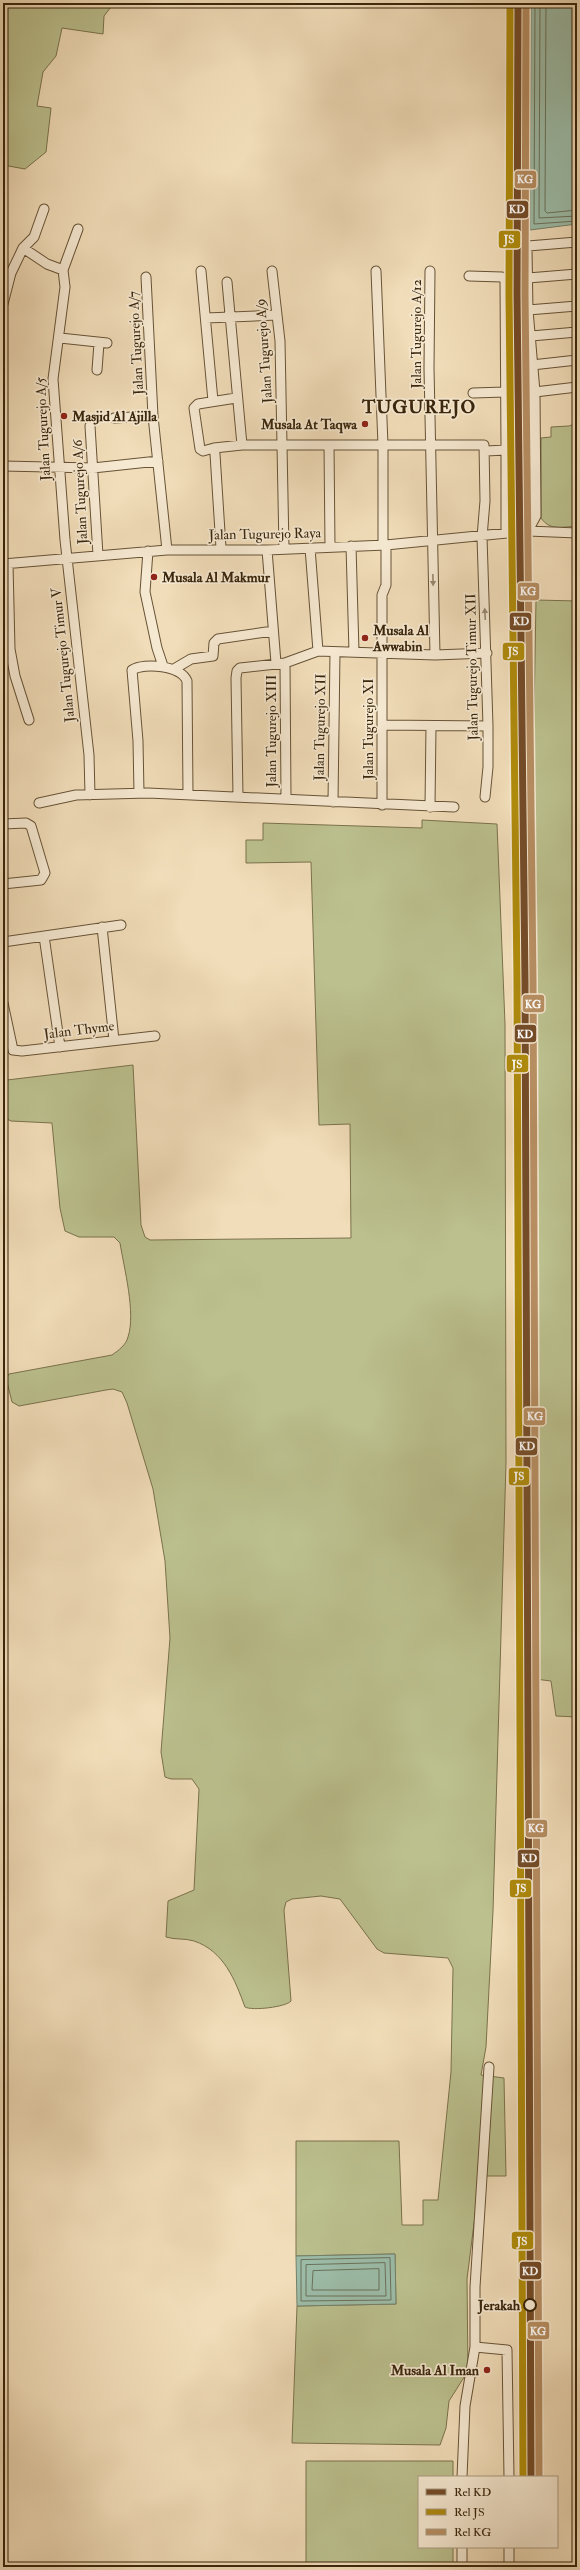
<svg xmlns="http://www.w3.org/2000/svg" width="580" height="2570" font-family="'IM FELL Double Pica',serif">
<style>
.green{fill:#bbc08e;stroke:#7a724c}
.water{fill:#9cbda9;stroke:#74806a}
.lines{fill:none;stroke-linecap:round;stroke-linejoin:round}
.shore{stroke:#6a715a;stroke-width:1}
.street-casing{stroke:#675336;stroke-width:11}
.street{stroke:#f6e9d2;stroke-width:9}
.rail-1-casing{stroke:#f6e9d2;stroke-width:10}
.rail-2-casing{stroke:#f6e9d2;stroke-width:10}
.rail-3-casing{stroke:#f6e9d2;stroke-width:10}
.rail-1{stroke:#744c28;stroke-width:7}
.rail-2{stroke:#ae8a0c;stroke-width:7}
.rail-3{stroke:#b68e62;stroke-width:7}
.oneway{fill:#98876e}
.poi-dot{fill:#8f2418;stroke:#f6e9d2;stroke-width:1.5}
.stop-dot{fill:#f6e9d2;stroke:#39250b;stroke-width:2}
.labels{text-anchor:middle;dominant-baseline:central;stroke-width:3.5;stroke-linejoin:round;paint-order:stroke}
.street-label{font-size:14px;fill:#39250b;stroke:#f6e9d2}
.poi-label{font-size:14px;font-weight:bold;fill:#39250b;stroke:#f6e9d2;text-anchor:start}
.stop-label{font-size:14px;font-weight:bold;fill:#39250b;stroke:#f6e9d2;text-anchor:end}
.district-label{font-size:18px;font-weight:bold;letter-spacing:1px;fill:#39250b;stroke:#f6e9d2}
.line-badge{stroke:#f6e9d2;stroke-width:1.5}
.badge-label{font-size:11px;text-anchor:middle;font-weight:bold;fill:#fff}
</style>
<rect width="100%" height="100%" fill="#f1ddb9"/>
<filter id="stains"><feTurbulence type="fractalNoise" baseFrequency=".005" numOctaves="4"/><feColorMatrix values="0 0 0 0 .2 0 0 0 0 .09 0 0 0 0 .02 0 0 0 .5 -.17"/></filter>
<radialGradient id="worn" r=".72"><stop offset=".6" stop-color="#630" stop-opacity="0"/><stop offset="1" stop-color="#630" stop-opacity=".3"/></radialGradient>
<path class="green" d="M3,3H114L104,16L103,34L62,28L56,56L43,72L37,106L51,108L46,152L25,169L3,165Z
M577,423V526C562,527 550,531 541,518V438L551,437V427L569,426Z
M536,600L577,601V1717L556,1716L551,1681L535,1679L528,1062Z
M422,820L497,824L505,1024L506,1462L493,1911L486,2047L481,2075L504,2078L506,2176H480L467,2279L468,2371L449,2401L446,2428L440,2445L292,2443L297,2306L396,2304L395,2254L296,2256V2141H399L402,2225H423V2200H438L451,2072L453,1968L448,1958L384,1953L377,1949L340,1899L321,1896L292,1899L286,1902L284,1910L291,2001C286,2007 252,2011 245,2007C235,1980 224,1951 194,1941C185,1938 175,1940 166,1937L168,1901L194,1890L199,1789L192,1779H171L165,1777L161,1752L170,1638L165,1561L153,1489L127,1403L122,1392L113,1389L106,1390L19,1406L12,1402L6,1378L9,1374L112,1355C119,1350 126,1345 128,1337C136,1313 124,1268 120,1243L114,1237H79L65,1231L60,1208L52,1123L11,1121L3,1117V1085L7,1080L133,1065L141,1225L145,1237L150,1240L351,1238L350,1124L319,1125L311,862L246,863V840H263V823L422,828Z
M306,2461H453V2477H419V2547H453V2567H306Z"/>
<path class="water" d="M531,3H577V224L530,230Z
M395,2254L396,2304L297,2306L296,2256Z"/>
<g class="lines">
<path class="shore" d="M535,3L534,224L577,221
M540,3L539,218L577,216
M546,3L545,211L547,213L577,210
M390,2258L391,2300L301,2301V2260Z
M385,2263L386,2296H306V2265Z
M379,2269V2290H312L313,2271Z"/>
<defs>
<path id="street" d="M78,229L63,270L65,287L53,379L65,540L89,755L90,795
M23,248L47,264L63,270
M201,271L213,401
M272,271L280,341L284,549
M376,271L383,445V545
M430,271L429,368L435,655
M469,276L502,277L505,280L506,450
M146,277L153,416L167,550
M528,278L577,274
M227,282L242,445
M3,304L11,273L23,248L34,237L44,209
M528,310L577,306
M206,318L277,315
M531,336L577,332
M60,338L107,343
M532,365L577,360
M97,370L99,343
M535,392L577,387
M473,393L505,392
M114,418L153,416
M90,426L98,555
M329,445L330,547
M214,448L242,445H484L485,501L482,537L488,726V767L485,797
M486,451L506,450V533
M3,466L93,468L158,461
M528,531L536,516L535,392L528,310L527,249L528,246L577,242
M351,546L354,652
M221,548L215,454L214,448L203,451L200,449L194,408L198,404L236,398
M310,548L318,651
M267,550L276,663
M148,551L145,592L157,648L163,666
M3,564L167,550H267L386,545L528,531L577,533
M8,564L10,649L15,676L29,720
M285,663L286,798
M174,669L191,659L213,656L214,643L218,639L273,631
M382,725L488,726
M139,793L138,741L132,670C145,662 181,666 187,681L188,794
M238,796L236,678L237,671L240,668L285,663L318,651L435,655L487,653
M333,802L335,652
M39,803L76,795L148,793L454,807
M382,805V595L386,585V545
M430,807L431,726
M3,824L26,823L31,826L45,873L41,880L3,884
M102,927L114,1040
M44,936L60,1047
M3,942L121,925
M3,1003L13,1050L22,1051L155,1036
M475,2347L507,2350L509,2477
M462,2477L465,2406L475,2347V2287L489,2067
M462,2567V2547
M509,2567V2547"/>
</defs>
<use href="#street" class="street-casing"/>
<use href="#street" class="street"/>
<defs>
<path id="rail-1" d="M518,3L517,295L525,981L531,2477"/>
<path id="rail-2" d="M510,3L509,295L517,981L523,2477"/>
<path id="rail-3" d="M526,3L525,295L533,981L539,2477"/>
</defs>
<use href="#rail-1" class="rail-1-casing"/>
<use href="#rail-2" class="rail-2-casing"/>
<use href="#rail-3" class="rail-3-casing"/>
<use href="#rail-1" class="rail-1"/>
<use href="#rail-2" class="rail-2"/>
<use href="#rail-3" class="rail-3"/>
</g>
<defs><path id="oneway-solid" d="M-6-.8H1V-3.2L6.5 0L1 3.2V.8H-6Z"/></defs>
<g class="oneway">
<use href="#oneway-solid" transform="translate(433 580) rotate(89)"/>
<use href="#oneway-solid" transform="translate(485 614) rotate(-93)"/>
</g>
<g class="poi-dot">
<circle cx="64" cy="416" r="4"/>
<circle cx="365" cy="424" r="4"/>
<circle cx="154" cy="577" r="4"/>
<circle cx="365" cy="638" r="4"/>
<circle cx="487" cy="2370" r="4"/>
</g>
<circle class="stop-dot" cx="530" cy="2305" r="6"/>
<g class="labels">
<g class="street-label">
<text transform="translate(416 334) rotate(-90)">Jalan Tugurejo A/12</text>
<text transform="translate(136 343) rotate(-93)">Jalan Tugurejo A/7</text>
<text transform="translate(264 351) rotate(-94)">Jalan Tugurejo A/9</text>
<text transform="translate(43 429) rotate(-93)">Jalan Tugurejo A/5</text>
<text transform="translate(80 492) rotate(-93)">Jalan Tugurejo A/6</text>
<text transform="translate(265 534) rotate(-1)">Jalan Tugurejo Raya</text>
<text transform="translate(63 655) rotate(-96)">Jalan Tugurejo Timur V</text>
<text transform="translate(472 667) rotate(-91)">Jalan Tugurejo Timur XII</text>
<text transform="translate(320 727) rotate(-89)">Jalan Tugurejo XII</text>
<text transform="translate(368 729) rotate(-90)">Jalan Tugurejo XI</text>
<text transform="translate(271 731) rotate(-90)">Jalan Tugurejo XIII</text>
<text transform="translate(79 1030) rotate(-7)">Jalan Thyme</text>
</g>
<g class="poi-label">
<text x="72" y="416">Masjid Al Ajilla</text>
<text x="357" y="424" text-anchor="end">Musala At Taqwa</text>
<text x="162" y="577">Musala Al Makmur</text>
<text x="373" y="630">Musala Al<tspan x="373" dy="16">Awwabin</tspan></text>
<text x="479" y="2370" text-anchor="end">Musala Al Iman</text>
</g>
<g class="stop-label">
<text x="520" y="2305">Jerakah</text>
</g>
<g class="district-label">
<text x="419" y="407">TUGUREJO</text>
</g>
</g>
<g class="line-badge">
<rect x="514" y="170" width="23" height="19" rx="4" fill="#b68e62"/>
<rect x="506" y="200" width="23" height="19" rx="4" fill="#744c28"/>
<rect x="498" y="230" width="23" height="19" rx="4" fill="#ae8a0c"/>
<rect x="517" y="582" width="23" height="19" rx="4" fill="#b68e62"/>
<rect x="509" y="612" width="23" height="19" rx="4" fill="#744c28"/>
<rect x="502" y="642" width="23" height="19" rx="4" fill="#ae8a0c"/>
<rect x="522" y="994" width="23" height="19" rx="4" fill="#b68e62"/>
<rect x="514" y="1024" width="23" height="19" rx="4" fill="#744c28"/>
<rect x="506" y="1054" width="23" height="19" rx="4" fill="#ae8a0c"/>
<rect x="523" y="1407" width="23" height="19" rx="4" fill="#b68e62"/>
<rect x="515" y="1437" width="23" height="19" rx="4" fill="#744c28"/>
<rect x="508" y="1467" width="22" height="19" rx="4" fill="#ae8a0c"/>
<rect x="525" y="1819" width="23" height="19" rx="4" fill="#b68e62"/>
<rect x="517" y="1849" width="23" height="19" rx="4" fill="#744c28"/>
<rect x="509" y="1879" width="23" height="19" rx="4" fill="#ae8a0c"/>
<rect x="511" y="2231" width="23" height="19" rx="4" fill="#ae8a0c"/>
<rect x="519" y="2261" width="23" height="19" rx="4" fill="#744c28"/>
<rect x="527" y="2321" width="23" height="19" rx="4" fill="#b68e62"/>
</g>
<g class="badge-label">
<text x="525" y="183">KG</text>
<text x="517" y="213">KD</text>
<text x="509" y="243">JS</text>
<text x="528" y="595">KG</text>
<text x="521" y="625">KD</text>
<text x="513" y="655">JS</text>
<text x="533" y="1008">KG</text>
<text x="525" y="1038">KD</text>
<text x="517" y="1068">JS</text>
<text x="535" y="1420">KG</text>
<text x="527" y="1450">KD</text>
<text x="519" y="1480">JS</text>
<text x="536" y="1832">KG</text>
<text x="529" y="1862">KD</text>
<text x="521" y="1892">JS</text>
<text x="522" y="2245">JS</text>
<text x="530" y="2275">KD</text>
<text x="538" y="2335">KG</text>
</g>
<rect width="580" height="2570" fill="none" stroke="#f1ddb9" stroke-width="16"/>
<rect x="4" y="4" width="572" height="2562" fill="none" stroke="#39250b" stroke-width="2"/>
<rect x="8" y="8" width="564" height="2554" fill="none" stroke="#39250b"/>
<rect x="418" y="2476" width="140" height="72" fill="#f6e9d2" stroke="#aa9b82"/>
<rect x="426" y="2489" width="20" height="6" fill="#744c28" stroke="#aa9b82"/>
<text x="454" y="2496" font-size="12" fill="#39250b">Rel KD</text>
<rect x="426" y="2509" width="20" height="6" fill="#ae8a0c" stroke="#aa9b82"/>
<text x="454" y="2516" font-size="12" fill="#39250b">Rel JS</text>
<rect x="426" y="2529" width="20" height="6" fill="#b68e62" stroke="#aa9b82"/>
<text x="454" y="2536" font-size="12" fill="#39250b">Rel KG</text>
<rect width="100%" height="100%" filter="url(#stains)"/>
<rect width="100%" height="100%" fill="url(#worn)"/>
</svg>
